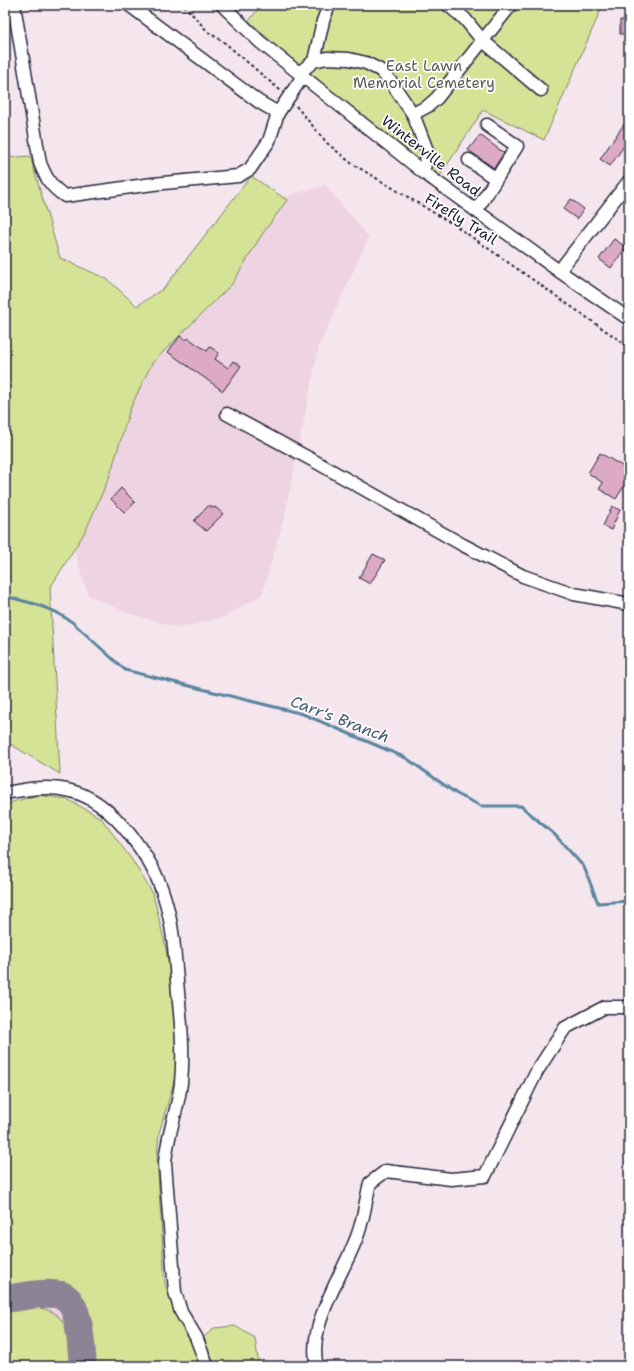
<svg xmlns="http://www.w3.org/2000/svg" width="634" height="1371" font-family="'Shantell Sans',sans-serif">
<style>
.built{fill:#eed4e2}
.green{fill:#d5e397;stroke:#7c8269}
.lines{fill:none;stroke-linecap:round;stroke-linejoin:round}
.stream{stroke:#5a849f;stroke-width:3}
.taxiway{stroke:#8c8494;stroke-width:28}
.building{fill:#ddaac5;stroke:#22223b}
.minor-casing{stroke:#22223b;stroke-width:15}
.path{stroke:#22223b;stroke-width:2;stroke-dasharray:3 3;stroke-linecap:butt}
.minor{stroke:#fff;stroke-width:12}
.labels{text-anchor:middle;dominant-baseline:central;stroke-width:3.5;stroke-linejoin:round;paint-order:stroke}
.park-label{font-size:15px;fill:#585c57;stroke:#fff}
.street-label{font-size:15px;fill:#22223b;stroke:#fff}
.water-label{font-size:16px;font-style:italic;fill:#435b75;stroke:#fff}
</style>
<rect width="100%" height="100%" fill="#f5e6ee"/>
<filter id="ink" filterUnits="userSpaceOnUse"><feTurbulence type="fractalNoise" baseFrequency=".025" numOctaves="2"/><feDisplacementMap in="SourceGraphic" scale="8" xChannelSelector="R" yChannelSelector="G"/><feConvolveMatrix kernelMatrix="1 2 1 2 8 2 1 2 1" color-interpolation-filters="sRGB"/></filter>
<g filter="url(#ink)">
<path class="built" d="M325,185L369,237L319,346L285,515L262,595L224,617L178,628L124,612L88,595L73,546L145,362L278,199Z
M5,1226L93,1232L142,1366H5Z"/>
<path class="green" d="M261,5H603L544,140L483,110L440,176L285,54L249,21Z
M30,156L60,258L107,279L137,306L164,288L251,176L287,200L261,236L232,284L152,363L130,409L110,475L86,530L50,588L60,774L5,741V158Z
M38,795L67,799L101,818L132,860L153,894L165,944L174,993L178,1040L176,1075L159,1133L157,1157L165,1284L178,1319L192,1343L201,1366H95C92,1336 95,1285 54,1282C38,1281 21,1285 5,1286V804Z
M33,1307C70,1310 69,1336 72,1366H5V1311Z
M235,1326L255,1338L259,1366H215L203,1338L214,1328Z"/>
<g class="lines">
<path class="stream" d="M5,596L35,604L56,612L72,622L125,670L303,714L406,758L457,794L481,806H521L555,835L584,867L598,903L629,901"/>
<path class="taxiway" d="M5,1299C22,1297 44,1291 61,1295C81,1301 81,1349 83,1366"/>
</g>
<path class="building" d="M620,20H629V34H620Z
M629,117V139L610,166L600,159Z
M480,135L504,153L494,168L468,150Z
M571,199L584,209L577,219L563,209Z
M614,239L626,247L611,268L599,259Z
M180,336L186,340L188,338L207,351L210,347L219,353L215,359L228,368L233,361L241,366L223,391L168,352Z
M600,453L629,470V478L616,499L599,489L603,483L588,473Z
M121,488L135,502L125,513L111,499Z
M209,505L213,508L215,507L223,514L206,531L194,521Z
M612,506L620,510L611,530L603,526Z
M373,554L385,560L370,584L359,578Z"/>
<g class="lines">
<defs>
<path id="minor" d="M14,5L40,163C46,178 51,187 65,196L153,184L238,176L250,169L269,141L278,113L303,76
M129,5L259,102L278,113
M222,5L260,42L423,172L559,271L629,319
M448,5L465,19L482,40L541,90
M314,61L323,21L329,5
M299,73L314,61L327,58L349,59L366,63L380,70L391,82L413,114L428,153L423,172
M413,114L428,106L437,98L511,5
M469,160L496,179
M476,211L517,146L487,125
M559,271L629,181
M227,414L316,462L463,545L523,576L574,594L629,604
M5,793C27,789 48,785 71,791C112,801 152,857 164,896C174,927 175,960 178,992C181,1022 184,1052 181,1083C178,1110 167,1135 165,1163L175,1292L181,1312L196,1337L207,1366
M317,1366C306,1325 345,1272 358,1234C364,1217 366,1199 370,1183L386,1171L451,1179L485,1176L537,1071L565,1028L605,1007H629"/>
</defs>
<use href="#minor" class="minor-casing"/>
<path class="path" d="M184,5L208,32L225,43L281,91
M296,106L327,143L351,163L456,226L629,347"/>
<use href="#minor" class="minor"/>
</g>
</g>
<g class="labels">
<g class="park-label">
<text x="424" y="66">East Lawn<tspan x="424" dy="17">Memorial Cemetery</tspan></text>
</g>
<g class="street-label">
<text transform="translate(431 156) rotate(38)">Winterville Road</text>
<text transform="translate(461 219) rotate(32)">Firefly Trail</text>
</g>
<g class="water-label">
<text transform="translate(340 719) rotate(21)">Carr's Branch</text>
</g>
</g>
<rect width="634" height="1371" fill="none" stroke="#fff" stroke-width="20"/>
<rect x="10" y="10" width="614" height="1351" fill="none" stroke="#22223b" stroke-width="1.5" filter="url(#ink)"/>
</svg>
